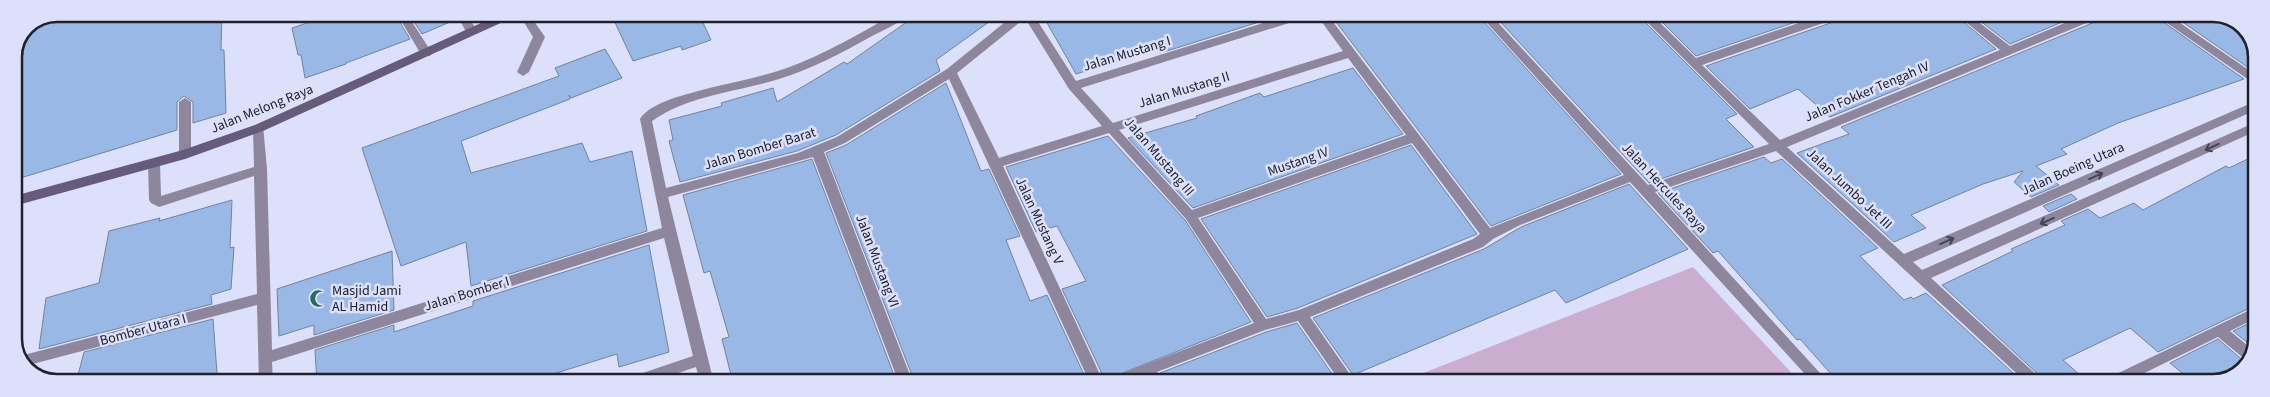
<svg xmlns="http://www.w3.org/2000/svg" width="2270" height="397" font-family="'Source Sans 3',sans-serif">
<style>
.green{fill:#cbadcf}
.building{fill:#9ab8e5;stroke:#72839d}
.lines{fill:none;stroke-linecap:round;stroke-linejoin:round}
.lane{fill:#8e869c;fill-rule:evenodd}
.street{fill:#8e869c;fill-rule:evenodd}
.secondary{fill:#665b7a;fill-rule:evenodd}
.oneway{stroke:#464454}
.labels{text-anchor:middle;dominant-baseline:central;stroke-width:5;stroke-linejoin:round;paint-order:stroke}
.street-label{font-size:14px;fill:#20212d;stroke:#dce0fa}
.poi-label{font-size:14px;fill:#20212d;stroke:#dce0fa;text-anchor:start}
.rim{fill:none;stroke:#20212d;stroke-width:2.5}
</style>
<rect width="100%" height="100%" fill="#dce0fa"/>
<path class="green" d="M1693,267L1801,383H1398Z"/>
<path class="building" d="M59,14H222L221,50H224L226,113L193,123V102L184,96L177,102V130L14,180V58L27,26Z
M306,14H395L410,39L346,63V64L305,78L301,55H298L292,28L307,23Z
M409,14H455L457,19L422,34Z
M611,14H699L711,40L682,50L681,46L633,61Z
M918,14H1000L936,60L940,71L836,135L797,151L680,182L669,141L673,140L669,120L722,106L721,103L773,88L777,102L844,62L847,64Z
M1042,14H1258L1259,22L1167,51L1160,53L1158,49L1076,74Z
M1330,14H1477L1621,174L1491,226Z
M1493,14H1637L1737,114L1726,119L1754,147L1649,183Z
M1654,14H1819L1696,56Z
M1844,14H1954L1996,49L1830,117L1798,89L1750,109L1706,66L1842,19Z
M1971,14H2081L2010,44Z
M2104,14H2152L2244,79L2118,123L2061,149L2067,154L2036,166L2059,185L2031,197L2014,182L2023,171L1983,184L1911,215L1926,228L1894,242L1797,153L1849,134L1841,127L2102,19Z
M2171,14H2218L2244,27L2256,52V73Z
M605,49L622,78L571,98L569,95L570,99L461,141L471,173L582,143L590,162L632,151L647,231L471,286L466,242L401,266L362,148L559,76L555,68Z
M1353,68L1403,134L1193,208L1128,138L1197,118L1196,116L1260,93L1264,97Z
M946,83L981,171L989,169L1020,236L1006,240L1030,301L1047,295L1088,383H915L826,153L846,145Z
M1108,136L1185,220L1251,322L1105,380L1062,289L1086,281L1057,226L1036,232L1006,167Z
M1411,145L1477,234L1298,308L1267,317L1201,219Z
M2256,155V305L2158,352L2130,328L2063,360L2089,383H2045L2042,378L1942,285L2013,251L2011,249L2065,225L2061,221L2088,209L2100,218L2134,203L2143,210L2226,166L2229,168Z
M1764,157L1771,163L1782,159L1878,248L1860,256L1904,300L1911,297L1913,299L1926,293L2024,383H1839L1800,339L1797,340L1718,251L1713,253L1658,193Z
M812,159L897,383H733L722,339L729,337L710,271L704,273L683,195Z
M1629,184L1688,249L1566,303L1555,290L1353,375L1313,318L1484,249L1521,227Z
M2071,194L2077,199L2049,212L2043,206Z
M232,200L230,248L234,247L231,289L211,295L212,304L39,349L46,298L99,283L109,231L160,218L159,221Z
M649,245L669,352L619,367L617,354L550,375L551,383H317L315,350L394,325V332L473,306V301Z
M392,251L394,310L314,335V325L279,336L277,289Z
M213,319L217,373L191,383H76L84,352Z
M2256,320V345L2254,348L2233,331Z
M1297,323L1337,381L1333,383H1165L1160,373L1266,332Z
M2218,339L2246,363L2241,373L2213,383H2194L2170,363Z"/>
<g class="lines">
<path class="lane" d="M519,14H529L545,37L529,72L523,76L517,72L533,37Z"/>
<path class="street" d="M397,14H407L432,53L430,56H422Z
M457,14H467L477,31L475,34H467Z
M894,14H907C900,24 883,30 872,36C842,53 811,69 779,79C737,92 689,95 652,121L666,188L798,153L837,137L947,69L1015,14H1033L1076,81L1292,14H1309L1308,17L1081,88L1113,123L1343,51L1316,14H1327L1490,228L1624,175L1479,14H1490L1648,185L1769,144L1639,14H1651L1696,58L1825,14H1842L1841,17L1702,65L1780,140L2000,50L1956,14H1968L2010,46L2086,14H2102L2101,17L1787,147L1904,254L2256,101V110L1913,262L1922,270L2256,122V131L1931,278L2041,379L2043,383H2027L1776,151L1655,192L1829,383H1813L1630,182L1520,225L1493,239L1483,247L1310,317L1356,383H1341L1298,321L1265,330L1157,372L1163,383H1149L1146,376L1128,383H1105L1107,379L1254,323L1186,219L1109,133L1003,166L1104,383H1090L949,79L845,143L824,152L913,383H899L813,157L668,197L714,383H700L696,367L648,383H623L625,379L693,356L664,238L272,362L273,383H259L257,305L25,366L20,356L257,294L254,176L159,207L151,203L149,200L148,163L150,160L154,158L160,163L161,196L254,167L253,128L255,125H263L267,169L272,350L662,228L640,119C650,103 681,96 698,91C728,83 758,78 787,68C825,54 859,34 894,14ZM1025,18L1069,89L1102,126L999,158L957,73ZM1348,58L1406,135L1192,210L1119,130ZM1412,143L1480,234L1473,239L1299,310L1266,319L1198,218Z
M2154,14H2167L2256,75V85Z
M185,98L191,102V154L185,159L179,154V102Z
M2256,307V318L2230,331L2253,350L2247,361L2218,337L2124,383H2104L2106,379Z"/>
<path class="secondary" d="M501,14H515L514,17L263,131L185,159L14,206V196L183,150L255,125Z"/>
</g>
<defs><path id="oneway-shaft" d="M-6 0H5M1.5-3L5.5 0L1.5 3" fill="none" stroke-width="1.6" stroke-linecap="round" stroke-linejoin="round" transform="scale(1.25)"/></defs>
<g class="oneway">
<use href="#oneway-shaft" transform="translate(2212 147) rotate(155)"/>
<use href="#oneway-shaft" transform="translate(2096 176) rotate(-24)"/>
<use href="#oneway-shaft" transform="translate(2047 221) rotate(156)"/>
<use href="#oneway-shaft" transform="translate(1947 241) rotate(-24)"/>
</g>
<defs>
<symbol id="mosque-bare" viewBox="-9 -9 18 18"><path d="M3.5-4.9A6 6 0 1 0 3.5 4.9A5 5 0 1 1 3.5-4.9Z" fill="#286a5b" stroke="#dce0fa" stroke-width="2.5" paint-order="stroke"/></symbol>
</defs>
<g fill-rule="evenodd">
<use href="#mosque-bare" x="306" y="286" width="25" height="25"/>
</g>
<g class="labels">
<g class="street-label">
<text transform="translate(1127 54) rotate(-17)">Jalan Mustang I</text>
<text transform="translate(1184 90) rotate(-17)">Jalan Mustang II</text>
<text transform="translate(1867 92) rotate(-23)">Jalan Fokker Tengah IV</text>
<text transform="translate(262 109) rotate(-22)">Jalan Melong Raya</text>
<text transform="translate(760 149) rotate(-17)">Jalan Bomber Barat</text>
<text transform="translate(1159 157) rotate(49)">Jalan Mustang III</text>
<text transform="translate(1298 162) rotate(-19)">Mustang IV</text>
<text transform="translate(2073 169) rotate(-24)">Jalan Boeing Utara</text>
<text transform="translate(1664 188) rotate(47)">Jalan Hercules Raya</text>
<text transform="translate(1849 189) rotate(43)">Jalan Jumbo Jet III</text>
<text transform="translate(1039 221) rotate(65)">Jalan Mustang V</text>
<text transform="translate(877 261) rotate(69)">Jalan Mustang VI</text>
<text transform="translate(467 294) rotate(-17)">Jalan Bomber I</text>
<text transform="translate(143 330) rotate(-15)">Bomber Utara I</text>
</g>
<g class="poi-label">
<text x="332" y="291">Masjid Jami<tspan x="332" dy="16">AL Hamid</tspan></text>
</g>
</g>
<path d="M0 0H2270V397H0ZM57 22H2213A35 35 0 0 1 2248 57V339A35 35 0 0 1 2213 374H57A35 35 0 0 1 22 339V57A35 35 0 0 1 57 22Z" fill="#dce0fa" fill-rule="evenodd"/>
<path class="rim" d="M57 22H2213A35 35 0 0 1 2248 57V339A35 35 0 0 1 2213 374H57A35 35 0 0 1 22 339V57A35 35 0 0 1 57 22Z"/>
</svg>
